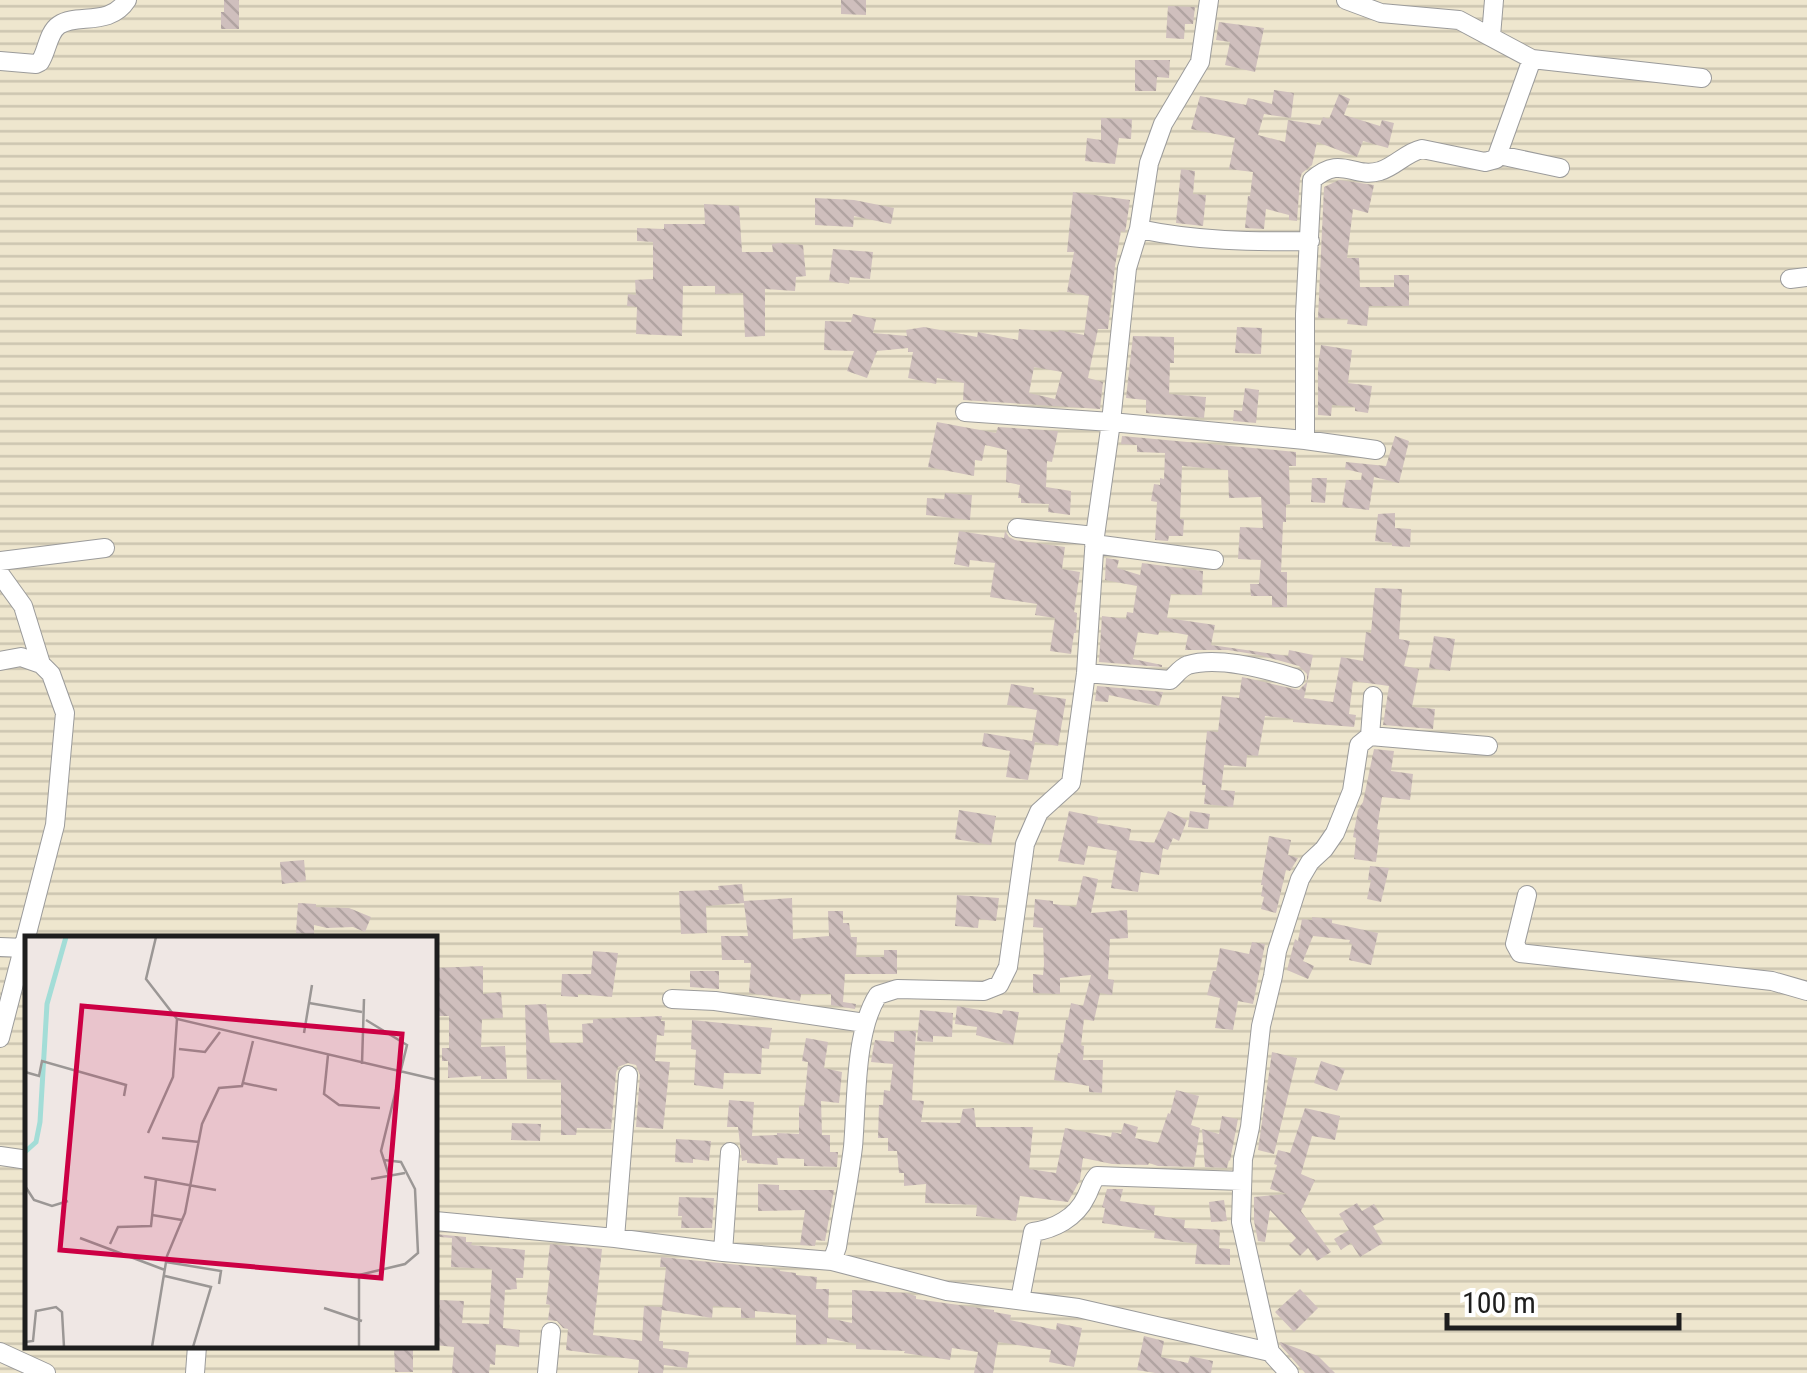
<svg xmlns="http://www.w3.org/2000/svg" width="1807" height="1373" font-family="'Roboto Condensed',sans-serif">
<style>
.farmland{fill:url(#farmland-rules);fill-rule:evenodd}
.building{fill:url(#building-back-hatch);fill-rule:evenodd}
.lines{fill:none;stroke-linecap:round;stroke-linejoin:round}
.minor-casing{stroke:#9b9b9b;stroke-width:20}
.minor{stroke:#fff;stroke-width:18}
.inset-river{fill:none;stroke:#a3ddd7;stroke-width:5}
.inset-road{fill:none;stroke:#9b9795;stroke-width:2.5}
.view{fill:#c04;fill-opacity:0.15;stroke:#c04;stroke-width:5}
.inset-edge{fill:none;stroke:#1e1e1e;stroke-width:5}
</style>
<defs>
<pattern id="farmland-rules" width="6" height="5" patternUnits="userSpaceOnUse" patternTransform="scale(2.5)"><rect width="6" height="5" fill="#eee6ce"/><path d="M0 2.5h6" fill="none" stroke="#ccc5b0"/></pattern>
<pattern id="building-back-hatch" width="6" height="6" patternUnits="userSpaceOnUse" patternTransform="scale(2.5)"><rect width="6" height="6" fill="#cfbfbd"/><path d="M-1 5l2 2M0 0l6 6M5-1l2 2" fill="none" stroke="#b1a4a2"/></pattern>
</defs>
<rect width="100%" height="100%" fill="#efe7e4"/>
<path class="farmland" d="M0,0H1807V1373H0ZM28,938H435V1346H28Z"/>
<path class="building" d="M224,0H239V29H221V12H224Z
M841,0H866V15L841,14Z
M1168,6L1195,7L1193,24H1185L1184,39L1166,38Z
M1219,22L1264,28L1255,72L1225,65L1230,42L1216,40Z
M1135,60H1170L1169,78L1157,77L1156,91H1135Z
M1274,90L1294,93L1291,118L1264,114L1258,135L1285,142L1288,120L1320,125L1323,117L1329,119L1339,94L1350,99L1344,115L1380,126L1382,120L1394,123L1388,148L1363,141L1357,157L1317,142L1312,165L1302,173L1300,179L1297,221L1289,220V215L1266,209L1264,229L1245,228L1248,196H1250L1253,172L1229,169L1235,138L1191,129L1200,96L1246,105L1248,98L1272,104Z
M1101,118L1132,119L1131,139L1119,138L1115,164L1085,161L1087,138L1101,140Z
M1181,169L1195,171L1193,194L1206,195L1203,226L1176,223Z
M1339,180L1374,185L1368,213L1353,209L1347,258H1359L1360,287H1394V275H1409V306H1369L1367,326L1347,324L1348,319L1318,318L1324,187Z
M1073,192L1130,200L1126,227L1125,232L1121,231L1115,266L1108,329H1098L1088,378L1103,382L1100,409L963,400L964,383L937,378L936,384L908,378L913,352H908V348L877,351L867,378L847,371L854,351L824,350L825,321L851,322L853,314L876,319L873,333L907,336L906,330L924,327L977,337L978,332L1018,340L1019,329L1058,332L1059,330L1084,335L1089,296L1067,292L1074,252H1067ZM1034,367L1062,372L1055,399L1029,393Z
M815,198L854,200L894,208L891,224L854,216L853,227L815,225Z
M704,204L739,206L742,252H773L772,244L779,243L803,245L806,276L796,277L795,291L765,289V336L745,337L743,293L715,294V286H683L682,336L636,334L637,307L627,306L628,294L636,295L635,280L653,279V242L637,241V228L664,229V224H705Z
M833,249L873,252L870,279L850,277L849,284L829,281Z
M1237,327L1262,328L1261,354L1235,353Z
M1133,336L1174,337V363H1170L1169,394L1206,397L1204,418L1146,413V400L1126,398Z
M1321,345L1352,350L1348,383L1372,386L1368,413L1355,411V407L1332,405L1331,416L1318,415V366Z
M1245,388L1259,390L1256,423L1233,421L1234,410L1242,411Z
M937,422L996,433L998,427L1058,431L1052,462L1047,461L1046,487L1071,491L1070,515L1048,512L1049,504L1021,503V498H1018L1020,485L1006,482L1007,450L985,445L982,461L975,460L974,476L928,467Z
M1122,436L1296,452V466H1289L1290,504L1286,505V522H1283L1281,572H1287V607H1272V596H1251L1250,584H1259L1261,560L1238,559L1240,527L1263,528L1261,497L1229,498L1228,470L1182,466L1180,519H1184L1183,536H1169L1168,541L1155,540L1157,502L1151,501L1154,484L1160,485V478L1164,479L1165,453L1137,452V445L1121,444Z
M1395,436L1409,441L1399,483L1374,477L1369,510L1342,507L1346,480H1361L1362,473L1345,469L1346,462L1386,466Z
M1312,478H1327L1325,503L1311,502Z
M945,493L972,495L970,520L926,515L927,498L944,499Z
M1395,513V528L1411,529L1410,547L1392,546V543L1375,541L1378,514Z
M959,531L1004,538L1005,531L1009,537L1015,540L1065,547L1062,569L1080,572L1074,612L1077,613L1076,633H1074L1071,654L1050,651L1055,618L1035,615L1037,604L990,597L995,563L970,560L969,567L954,564Z
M1106,558L1119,560L1117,568L1140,575L1142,563L1203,571L1202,595L1171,594L1167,618L1215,625L1211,645L1288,656L1289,650L1313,655L1304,698L1333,702L1341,657L1363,661L1366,632L1371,633L1375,588L1402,589L1399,639L1410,641L1404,666L1419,669L1412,707L1435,709L1433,729L1383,725L1389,686L1353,681L1349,714L1356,715L1354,727L1293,722V719L1265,716L1258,756L1247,755L1246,767L1224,765L1221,790L1235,791L1233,807L1204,804L1206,785H1202L1207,731L1218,732L1222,696L1239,698L1242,677L1299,690L1307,682V674L1299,666L1259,655L1228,650H1185L1188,635L1160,630L1158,635L1138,632L1133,659L1162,665V667L1099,662L1102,616L1126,619L1127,612L1133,613L1137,586L1105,580Z
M1434,636L1455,639L1450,671L1429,668Z
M1011,684L1034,688L1033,694L1066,699L1058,746L1035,742L1028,780L1006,777L1010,751L982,746L984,733L1032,741L1037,710L1007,705Z
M1097,686L1163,692L1159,706L1109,695L1108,702L1095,701Z
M1374,749L1394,751L1391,771L1413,774L1410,800L1382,797L1377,829L1380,830L1376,862L1354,859L1356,838L1353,837L1358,810L1363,802Z
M959,810L996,816L991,845L955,839Z
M1069,811L1098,817L1097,823L1131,829L1129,840L1154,843L1168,811L1187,820L1179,841L1173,838L1168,850L1163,848L1159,875L1141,872L1138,892L1111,888L1117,851L1088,846L1084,865L1058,861Z
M1190,811L1210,814L1208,829L1188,827Z
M1269,836L1291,840L1288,855L1298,858L1290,871L1286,870L1276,913L1261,909L1264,897L1261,896L1263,885H1261Z
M304,860L306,881L282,884L280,862Z
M1370,866L1389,868L1381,902L1367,899L1371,880H1368Z
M1083,876L1098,879L1091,913L1127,910L1128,938L1110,939L1108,979L1114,980L1112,995L1100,993L1094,1021L1084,1019L1081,1045L1084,1046L1083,1060H1103L1102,1093L1089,1092V1086L1054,1080L1058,1053H1060L1061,1043L1063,1044L1066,1020H1068L1071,1003L1083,1006L1091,975L1060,978V994L1033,993V974L1043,975L1044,965L1043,928L1033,927L1035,899L1053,901V904L1076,907Z
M742,884L744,901L792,898L793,939L829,936L828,911H843V923H849L851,937H857L856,957H884V950H897V974H845L843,1002L856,1004L855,1009L831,1005V994H801L800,1001L749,993L751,963H744V960H722L721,936H748L744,903L706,906L707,933L681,934L679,891L719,890L718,886Z
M957,895L999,898L996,921L979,919L978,928L955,926Z
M298,903L316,904V907L349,908L371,917L365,932L353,927L327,928L314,925V934L296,933Z
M1312,917L1332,919V923L1378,933L1371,965L1349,960L1352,944L1349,943L1350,940L1313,936L1303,961L1314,966L1308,979L1287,970L1295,939L1298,941L1302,919L1312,920Z
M1252,942L1265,944L1253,1004L1238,1001L1233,1030L1215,1028L1220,998L1207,995L1213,971H1216L1220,948L1249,954Z
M593,951L618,953L612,997L578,994V997L561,996L562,974H591Z
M483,966V994L501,992L503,1018L482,1019L481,1047L505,1046L507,1079H481V1076L448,1078V1061H442V1048H449V1016H435V968Z
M690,971H719V989L690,987Z
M546,1004L550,1043H583L582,1024L593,1023V1019L662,1016L661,1021H665L664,1036L657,1035L655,1061L670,1062L663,1129L636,1127L640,1075L636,1065L628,1063L618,1067L616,1073L611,1129L577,1128L576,1135H561V1080L527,1079L525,1005Z
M957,1006L1002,1014L1003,1010L1019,1012L1013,1045L976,1035L977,1027L955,1024Z
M920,1010L953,1013L952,1037L933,1036V1042L917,1041Z
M692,1020L772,1028L769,1049L762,1048L761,1074L724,1073L723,1089L694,1085L696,1050L691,1049Z
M894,1031H916L912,1100L924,1101L921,1122L960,1123L963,1109L974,1108L976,1127H1033L1029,1169L1056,1173L1065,1128L1111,1137L1112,1132L1121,1134L1124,1123L1138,1127L1135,1138L1158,1143L1168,1113L1170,1114L1176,1090L1199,1096L1191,1125L1200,1128L1194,1167L1158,1166L1149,1163L1148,1165L1112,1164L1083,1158L1080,1180L1068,1202L1020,1196L1016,1221L976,1216L977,1205L925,1203L926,1184L904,1186V1173H899L897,1151H888V1138H878L879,1105H883L884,1090L890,1091L893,1064L871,1062L873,1050L875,1040L894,1042Z
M806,1038L828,1042L824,1068L842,1072L839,1103L821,1101L822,1135H830V1152H838L837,1167L804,1166V1159L777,1158L778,1165L747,1163V1160L742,1161L738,1127H727L729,1100L754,1102L752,1136L777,1135V1133L799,1134V1106H804L808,1062L802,1061Z
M1272,1052L1297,1058L1274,1154L1258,1150Z
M1321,1061L1345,1069L1337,1091L1314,1083Z
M1305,1108L1340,1116L1335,1140L1312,1136L1301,1174L1315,1180L1301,1211L1331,1252L1317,1261L1308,1248L1300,1256L1289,1245L1296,1238L1270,1210L1265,1242L1258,1241L1254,1221V1197L1287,1194L1270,1189L1277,1165L1274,1164L1278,1150L1290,1153Z
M1222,1116L1238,1119L1230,1161L1229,1160L1227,1168L1205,1167L1202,1129L1219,1134Z
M512,1123L541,1124L540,1141L511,1140Z
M676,1139L711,1141L709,1161L693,1159V1163L675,1162Z
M758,1184L779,1185V1190H834L825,1241L816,1240L815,1246L800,1245L805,1210L758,1211Z
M1107,1189H1123L1120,1201L1155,1206L1154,1215L1185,1220L1184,1228L1220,1230L1219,1248L1230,1249V1265L1195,1264L1197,1244L1154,1238L1155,1231L1102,1223L1105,1208L1102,1207Z
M679,1197L714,1198L712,1228H681L682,1216H678Z
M1224,1200L1227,1221L1211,1222L1209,1202Z
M1357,1203L1362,1211L1374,1204L1384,1220L1373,1226L1383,1243L1360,1257L1351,1243L1341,1250L1334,1239L1349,1230L1339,1214Z
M435,1234L466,1237V1242H472L471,1245L525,1250L523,1278H516L517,1289L505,1290L503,1328L520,1330L519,1347L496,1344L495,1365L490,1364L489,1373H452L454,1347L435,1345V1325H439L440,1300L464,1301L462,1323L489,1324L492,1269L451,1267L452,1238L440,1237L435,1236Z
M550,1244L602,1249L593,1335L642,1341L644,1306L662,1307L666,1267H660L661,1257L780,1269V1271L796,1273V1275L817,1277L816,1289H829L828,1318L852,1323V1290L906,1293L916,1296V1299L994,1310V1312L1011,1315L1010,1320L1056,1330L1057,1323L1082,1328L1074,1367L1049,1362L1051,1350L998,1342L993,1373H974L978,1352L952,1348L950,1360L904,1353L905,1351L856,1349V1344L827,1338V1344L796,1345V1315L755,1311V1318H741V1308L713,1306L712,1318L662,1310L659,1341H663V1348L689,1352L687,1368L664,1365L663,1373H638L639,1360L566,1350L568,1329L563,1328L557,1321L548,1320L550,1305L546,1304L550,1271L547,1270Z
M1300,1289L1318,1308L1294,1332L1275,1312Z
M1144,1336L1164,1341L1161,1357L1188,1363L1190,1356L1213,1361L1211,1373H1155L1137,1370Z
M1280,1342L1318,1356L1335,1373H1305L1281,1346Z
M394,1346H413V1372H395Z"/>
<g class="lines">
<defs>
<path id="minor" d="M1346,0L1381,13L1459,20L1532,59L1702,78
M1491,36L1494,0
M0,61L36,64L40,62C47,52 48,32 59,25C77,13 110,27 127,0
M1499,155L1560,168
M1139,229C1196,241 1252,242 1310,241
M1790,279L1807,277
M965,412L1111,422L1305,440L1376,450
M1305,440V314L1312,180C1342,154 1352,179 1380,171C1396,166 1405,153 1422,149L1485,162L1496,159L1532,59
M1017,528L1095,536
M1094,544L1214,560
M0,561L105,548
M0,574L23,606L41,664L51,674L65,713L55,825L0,1038
M0,661L21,657L41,664
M1086,673L1170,680C1176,675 1180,668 1188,665C1218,656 1266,669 1295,678
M1370,736L1488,746
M1527,895L1515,944L1520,953L1772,981L1807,991
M0,947L25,948
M672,999L715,1001L865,1023
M0,1156L28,1160
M435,1221L615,1238L723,1252L832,1261L947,1291L1078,1308L1270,1352L1289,1373
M615,1238L628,1075
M723,1252L730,1152
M832,1261L837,1247C842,1214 849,1180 853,1147C857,1103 854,1032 878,995L897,989L984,991L999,985L1008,967L1025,844L1039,812L1071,783L1086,673L1095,536L1111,422L1127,268L1139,229L1149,163L1163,124L1200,62L1209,0
M1020,1300L1033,1232C1054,1229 1076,1218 1086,1197C1091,1188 1090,1184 1097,1176L1242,1181
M0,1352L46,1373
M1270,1352L1241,1222L1243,1159L1250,1127L1261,1026L1273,976L1277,951L1300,879L1310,862L1324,849L1335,833L1352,791L1359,745L1370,736L1373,696
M195,1373L197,1346
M547,1373L551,1332"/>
</defs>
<use href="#minor" class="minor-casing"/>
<use href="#minor" class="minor"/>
</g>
<g transform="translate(25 936)">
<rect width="412" height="412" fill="#efe7e4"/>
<path class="inset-river" d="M0,216L11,206L15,186L22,68L41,1"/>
<path class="inset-road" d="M131,1L121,43L152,83L413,144M284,67L337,76M341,84L382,109L356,215L365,243M279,97L287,49M154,113L180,116L195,96M303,119L299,158L314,169L355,172M337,128L339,63M0,136L14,140L17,125L101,149L99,160M218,147L252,154M123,197L148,141L152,83M137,202L174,206M119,241L191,254M346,243L380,237M0,250L9,264L27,270L43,265M127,279L157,284M55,302L140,334M85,308L93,291L126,290L131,244M141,326L196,335L194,348M140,340L186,351L168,411M299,372L337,385M0,406L8,405L11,375L31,371L37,376L39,411M127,411L142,320L160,277L177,188L194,152L217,150L228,105M334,411V339L380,328L393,317L390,253L376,226L359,224"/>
<path class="view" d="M57,70L377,98L356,342L35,314Z"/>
<rect width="412" height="412" class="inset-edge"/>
</g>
<path d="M1447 1313v15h232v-15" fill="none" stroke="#1e1e1e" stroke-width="5"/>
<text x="1462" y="1313" font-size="30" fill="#1e1e1e" stroke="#ffffff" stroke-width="8" paint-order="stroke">100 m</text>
</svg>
